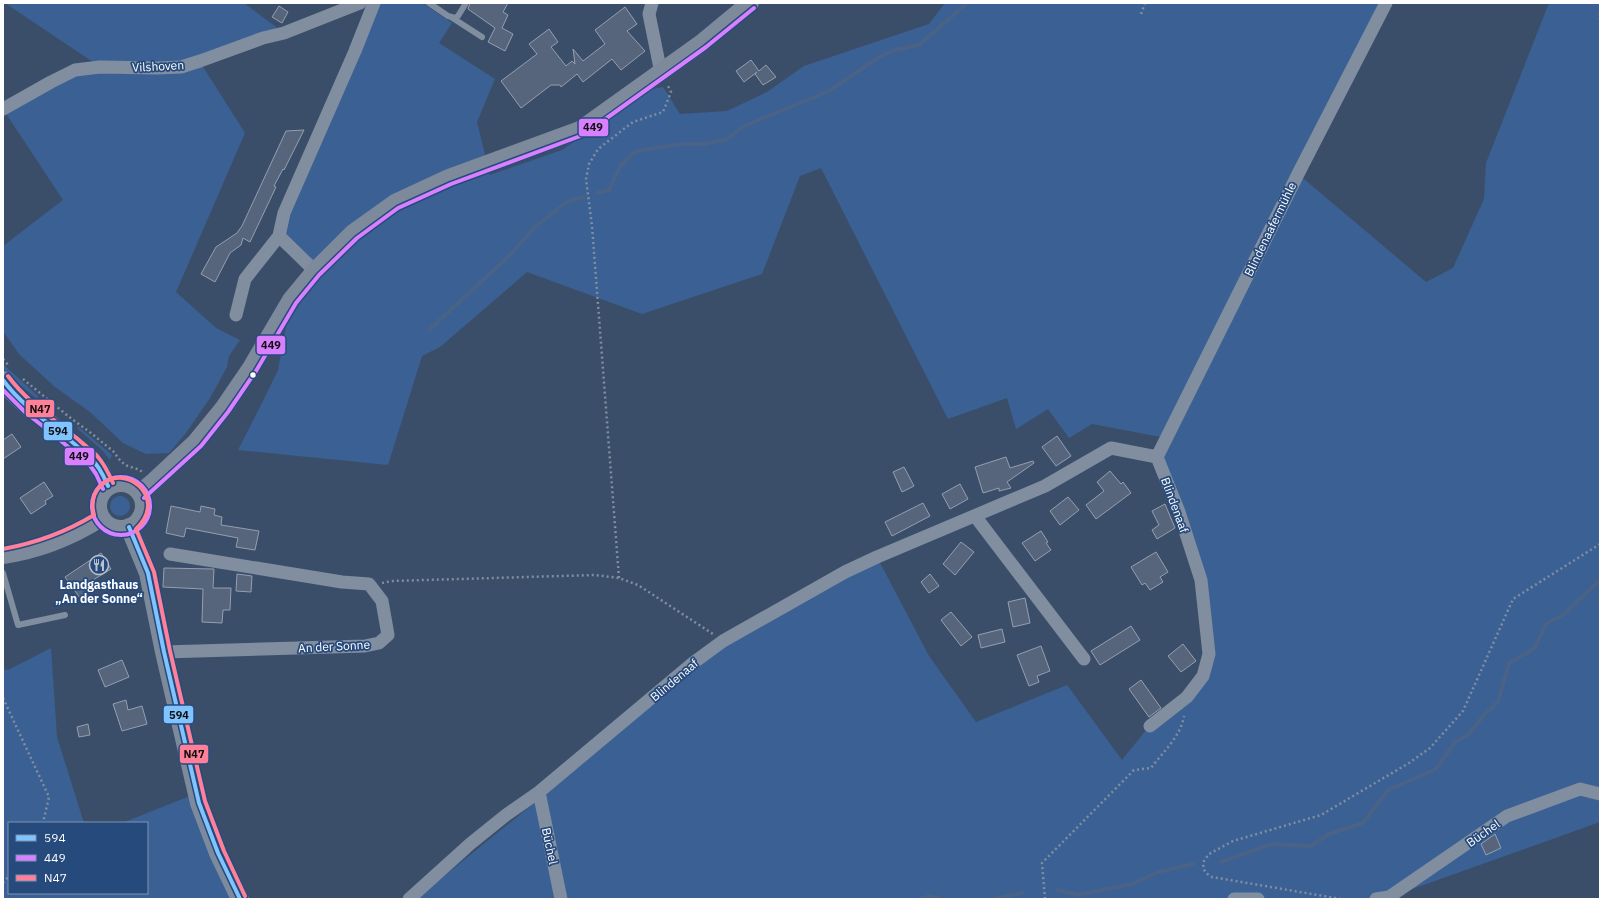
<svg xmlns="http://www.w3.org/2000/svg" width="1603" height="902" font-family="'IBM Plex Sans',sans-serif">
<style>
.green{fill:#3b6094}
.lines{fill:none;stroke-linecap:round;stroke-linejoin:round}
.stream{stroke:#496286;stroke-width:4}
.building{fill:#56657b;stroke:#949faf}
.path{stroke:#808ea0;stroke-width:2.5;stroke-dasharray:2 3;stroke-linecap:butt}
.lane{stroke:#808ea0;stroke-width:6}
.street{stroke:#808ea0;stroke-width:13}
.secondary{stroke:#7c8a9c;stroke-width:18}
.bus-1-casing{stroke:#274a7d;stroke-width:7}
.bus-2-casing{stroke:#274a7d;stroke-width:7}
.bus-3-casing{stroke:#274a7d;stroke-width:7}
.bus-1{stroke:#80c4ff;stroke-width:4}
.bus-2{stroke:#d880ff;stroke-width:4}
.bus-3{stroke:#ff8098;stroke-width:4}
.bus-dot{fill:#fff;stroke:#274a7d;stroke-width:1.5}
.labels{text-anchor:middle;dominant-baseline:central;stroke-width:3.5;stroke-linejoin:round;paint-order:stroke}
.street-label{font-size:12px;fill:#fff;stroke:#274a7d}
.poi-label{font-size:12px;font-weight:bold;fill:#fff;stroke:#274a7d}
.line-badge{stroke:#274a7d;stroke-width:1.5}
.pale-badge-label{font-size:11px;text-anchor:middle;font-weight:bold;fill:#111}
</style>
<rect width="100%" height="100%" fill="#3b4e69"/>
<path class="green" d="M5,3H244L284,33L200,62L245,133L176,292L216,328L240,340L229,356L227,367L210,398L186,433L169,453L146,454L123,443L90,412L55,387L19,354L3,331V246L63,200L3,109L51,82L99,66Z
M374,3H423L452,23L439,43L495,79L477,122L490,175L562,150L649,90L663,87L680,114L727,111L767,92L804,66L929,24L945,3H1386L1298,174L1426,282L1453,268L1484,199L1486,163L1549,3H1600V822L1390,897V899H566L545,795L693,663L877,557L929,656L976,722L1067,685L1122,760L1147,729L1203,676L1201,580L1157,457L1166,438L1092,424L1069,438L1048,409L1016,429L1007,398L948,419L821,168L800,176L762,274L642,314L527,272L440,347L422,356L388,465L238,450L263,401L278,370L291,300L315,271L279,236Z
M3,364L38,396L37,399L9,376L3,368Z
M79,427L112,455L110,460L103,451L77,428Z
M110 506a10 10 0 1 1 20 0a10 10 0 1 1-20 0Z
M51,648L57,737L84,823H9V893H147V823H122L195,794L239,899H3V669L8,670Z
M539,799L555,899H416Z"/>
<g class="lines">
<path class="stream" d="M597,193L609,190L621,165L636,151L683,144H705L727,139L744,126L829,91L879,57L895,50L919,45L967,3
M429,330L508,257L535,227L568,201L584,197
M1221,862L1272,844L1311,846L1329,834L1363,823L1388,790L1436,769L1455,742L1468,735L1484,715L1498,702L1509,663L1535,648L1546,624L1564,614L1600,580
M1058,890L1078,895L1132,884L1158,872L1193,864
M921,899L928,896L941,899
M994,899L1023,893"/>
</g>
<path class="building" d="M470,3H508L503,12L508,15L502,28L513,34L505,51L488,42L495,28L468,9Z
M279,6L288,12L282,23L272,17Z
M625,7L637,24L627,31L645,51L621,70L612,59L583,82L577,74L561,87L560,85H551L521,108L501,81L537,54L529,44L549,29L558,42L551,47L566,66L572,61L575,64L573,49L583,61L605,44L595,30Z
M751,60L759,71L766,65L776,77L763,85L755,74L757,72L744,82L736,71Z
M304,130L284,170L283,169L274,186L276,187L250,242L243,238L241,245L230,253L215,282L201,274L216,247L237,233L242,226L286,131Z
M12,434L21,447L3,459V440Z
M1057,436L1071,456L1056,466L1042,447Z
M1006,457L1010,468L1033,461L1034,463L1007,482L1011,488L999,491V488L983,493L975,467Z
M904,467L914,486L902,492L893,472Z
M1110,471L1121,484L1123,482L1131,493L1096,519L1086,505L1104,491L1097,482Z
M44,482L53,496L45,501L46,504L31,514L20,498Z
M960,484L968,499L950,509L942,494Z
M1068,497L1079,510L1060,525L1050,511Z
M923,503L930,516L892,536L885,522Z
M1165,504L1175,528L1157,539L1152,530L1159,525L1152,511Z
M171,506L200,512L201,506L215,509L214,515L222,517L221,525L259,531L255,550L236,547L238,538L186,528L184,537L166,533Z
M1041,531L1048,542L1046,543L1051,550L1035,561L1022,543Z
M961,542L974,552L955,575L943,564Z
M1156,552L1168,572L1160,577L1163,582L1150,590L1145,583L1142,585L1131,567Z
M101,553L111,569L93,580L98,586L80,598L65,577Z
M164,568L214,569L213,588H231L230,610H223L222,623L202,622L203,589L163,587Z
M237,574L252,576L251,592L236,591Z
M930,574L939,586L929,593L921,582Z
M1025,598L1030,623L1013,627L1008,602Z
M951,612L972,637L961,646L941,620Z
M1131,626L1140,640L1100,665L1091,651Z
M1002,629L1005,642L981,648L978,635Z
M1183,644L1196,661L1181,672L1168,656Z
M1041,646L1050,671L1037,676L1039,682L1029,686L1017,655Z
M122,660L129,677L105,687L98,670Z
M1141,680L1161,708L1149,717L1129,689Z
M126,700L128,710L142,706L147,724L122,731L113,704Z
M88,724L90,735L79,737L77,727Z
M1495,834L1501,848L1486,855L1481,844Z"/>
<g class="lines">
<path class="path" d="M1600,13V22
M1141,14L1145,3
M3,359L9,366
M23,379L68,416L91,433L114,452L118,458L125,465L140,470L143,473
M619,578L592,226L586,179L589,164L598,149L633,122L663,112L671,92L668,86
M382,583L392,581L595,575L619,578L638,585L713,634
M3,698L49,797L43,823
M3,883L9,876
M1045,899L1042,863L1134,770L1151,768C1163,752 1181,736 1184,716
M1341,899L1212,877L1206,873L1203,868L1204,861L1209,854L1233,841L1321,815L1409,763L1430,748L1463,711L1513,599L1600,544"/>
<path class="lane" d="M429,3L448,16L455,18L458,16L466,3
M451,17L482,37
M3,573L18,625L65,615"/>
<path class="street" d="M652,3L649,14L661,73
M3,109L51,82L75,70L100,67L157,68L181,67L200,61L263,38L284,33L360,3
M315,271L279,236L284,213L355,51L374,3
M236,315L245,279L279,236
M1157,457L1298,174L1386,3
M975,516L1084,659
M164,652L365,646L379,643L388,635L382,601L369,584L342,582L170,554
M1150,726L1187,697L1203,676L1209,654L1201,580L1179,512L1157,457
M539,792L561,899
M409,899L470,844L506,815L539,792L693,663L723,641L845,572L877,557L1045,486L1111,448L1157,457
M1234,899H1258
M1376,899L1389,897L1507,816L1580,789L1600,794"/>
<path class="secondary" d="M3,380L11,391L30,409L48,422L93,460L101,471L108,486
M98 506a23 23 0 1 1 46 0a23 23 0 1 1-46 0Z
M140,493L152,483L196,442L223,409L251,368L291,300L315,271L353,233L395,203L449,178L580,130L703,42L750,3
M129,527L148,573L164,652L199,803L218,853L240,899
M3,555C39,550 71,537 101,518"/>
<defs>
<path id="bus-1" d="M3,380C27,413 64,431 92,460C100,467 104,477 108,486
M129,527L148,573L164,652L199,803L218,853L240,899"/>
<path id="bus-2" d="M3,390L26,413L44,427L89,464L96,474L103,489
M92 506a29 29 0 1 1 58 0a29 29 0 1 1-58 0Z
M144,498L201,446L228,412L256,371L296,303L319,275L357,238L398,208L451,184L583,135L706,47L754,8"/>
<path id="bus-3" d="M8,376C27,402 55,420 79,440C85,446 93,451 98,457C105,465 109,474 113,483
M3,549C36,543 66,532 94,515C91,504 92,495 100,486C123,461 170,497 136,529L154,572L170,651L205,801L224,851L245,896"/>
</defs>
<use href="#bus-1" class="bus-1-casing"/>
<use href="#bus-2" class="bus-2-casing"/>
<use href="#bus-3" class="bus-3-casing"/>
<use href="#bus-1" class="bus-1"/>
<use href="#bus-2" class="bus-2"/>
<use href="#bus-3" class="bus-3"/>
</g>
<defs>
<symbol id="restaurant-ring" viewBox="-11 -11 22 22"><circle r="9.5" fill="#274a7d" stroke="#bac1ca" stroke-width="1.5"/><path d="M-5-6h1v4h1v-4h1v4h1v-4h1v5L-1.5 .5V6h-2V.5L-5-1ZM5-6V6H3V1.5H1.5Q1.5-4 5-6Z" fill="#bac1ca"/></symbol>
</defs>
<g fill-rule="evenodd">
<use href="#restaurant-ring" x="88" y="554" width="22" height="22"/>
</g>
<circle class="bus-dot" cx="253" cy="375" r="3.5"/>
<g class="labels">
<g class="street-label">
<text transform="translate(158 66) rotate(-3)">Vilshoven</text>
<text transform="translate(1270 229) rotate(-64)">Blindenaafermühle</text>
<text transform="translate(1175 505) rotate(70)">Blindenaaf</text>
<text transform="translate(334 646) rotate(-3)">An der Sonne</text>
<text transform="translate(674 680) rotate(-40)">Blindenaaf</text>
<text transform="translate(1483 833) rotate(-35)">Büchel</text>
<text transform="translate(550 846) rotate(78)">Büchel</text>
</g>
<g class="poi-label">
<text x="99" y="584">Landgasthaus<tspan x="99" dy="14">„An der Sonne“</tspan></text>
</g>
</g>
<g class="line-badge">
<rect x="578" y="118" width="31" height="19" rx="4" fill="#d880ff"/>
<rect x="256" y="335" width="30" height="20" rx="4" fill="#d880ff"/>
<rect x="25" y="399" width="30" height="19" rx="4" fill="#ff8098"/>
<rect x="43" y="421" width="30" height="20" rx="4" fill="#80c4ff"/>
<rect x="64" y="447" width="31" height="19" rx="4" fill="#d880ff"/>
<rect x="163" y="705" width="31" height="19" rx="4" fill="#80c4ff"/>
<rect x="179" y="744" width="30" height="20" rx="4" fill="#ff8098"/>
</g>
<g class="pale-badge-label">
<text x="593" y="131">449</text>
<text x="271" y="349">449</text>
<text x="40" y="413">N47</text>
<text x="58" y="435">594</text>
<text x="79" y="460">449</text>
<text x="179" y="719">594</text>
<text x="194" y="758">N47</text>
</g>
<rect width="1603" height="902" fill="none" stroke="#ffffff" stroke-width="8"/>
<rect x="8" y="822" width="140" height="72" fill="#274a7d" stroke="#7d92b1"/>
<rect x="16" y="835" width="20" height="6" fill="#80c4ff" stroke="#7d92b1"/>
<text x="44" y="842" font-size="12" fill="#ffffff">594</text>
<rect x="16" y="855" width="20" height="6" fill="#d880ff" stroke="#7d92b1"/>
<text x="44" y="862" font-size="12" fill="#ffffff">449</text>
<rect x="16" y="875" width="20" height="6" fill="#ff8098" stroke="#7d92b1"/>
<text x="44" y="882" font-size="12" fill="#ffffff">N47</text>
</svg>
